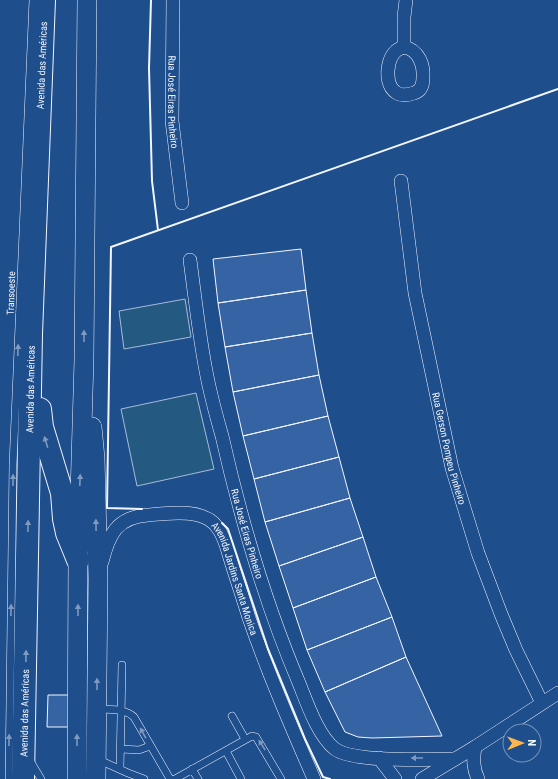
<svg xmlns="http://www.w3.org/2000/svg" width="558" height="779" font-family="'Roboto Condensed',sans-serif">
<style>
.green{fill:#245a82;stroke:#a8bbd7}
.building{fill:#3563a3;stroke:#f2f6ff}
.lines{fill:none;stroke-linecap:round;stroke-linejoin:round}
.service-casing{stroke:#f2f6ff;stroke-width:8}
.minor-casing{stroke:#f2f6ff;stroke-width:14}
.secondary-casing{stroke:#f2f6ff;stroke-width:20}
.trunk-casing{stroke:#f2f6ff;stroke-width:24}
.service{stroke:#1f4e8c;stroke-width:7}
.minor{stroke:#1f4e8c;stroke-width:13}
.secondary{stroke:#1f4e8c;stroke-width:19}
.trunk{stroke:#1f4e8c;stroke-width:22}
.wall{stroke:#f2f6ff;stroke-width:2}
.oneway{fill:#7e9ac0}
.labels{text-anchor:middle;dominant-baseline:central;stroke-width:3;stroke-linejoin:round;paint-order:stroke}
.street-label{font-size:10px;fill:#f2f6ff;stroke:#1f4e8c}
</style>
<rect width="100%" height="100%" fill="#1f4e8c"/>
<path class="green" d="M185,299L191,337L124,349L119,311Z
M196,393L214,469L137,486L121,409Z"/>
<path class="building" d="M301,249L306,290L218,303L213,259Z
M306,290L312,333L225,347L218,303Z
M312,333L319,375L233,392L225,347Z
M319,375L328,416L243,436L233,392Z
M328,416L339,457L254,479L243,436Z
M339,457L350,498L265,522L254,479Z
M350,498L363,537L279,566L265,522Z
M363,537L376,577L293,608L279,566Z
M376,577L392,617L307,650L293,608Z
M392,617L406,657L325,692L307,650Z
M406,657L442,736L372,738L358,737L345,732L325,692Z
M48,695H72V727H47Z"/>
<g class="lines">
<defs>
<path id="service" d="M98,709C111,710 124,708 134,717L170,779
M232,716L245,739
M121,749L139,750L150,746
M226,751L241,779
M29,759L41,779
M97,759L128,773L144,779
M120,769L122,665
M192,769L198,779
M9,779L13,465L33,0
M175,779L252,736L256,737L281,779"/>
<g id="minor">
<path id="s1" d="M173,0L172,121L182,203"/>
<path d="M404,47C419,50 424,65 423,78C423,85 421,91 414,93C383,104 383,62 396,51C398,49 401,48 404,47Z"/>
<path d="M404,47V17L406,0"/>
<path id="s2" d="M401,181L415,293L452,468L478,553L501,614L516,650L542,703"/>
<path id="s3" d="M190,260C195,297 199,335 206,371C210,393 216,415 222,436C241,520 265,603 299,683C307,703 318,736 335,749C354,763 430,759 455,759"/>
<path id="s4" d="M102,562C109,534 117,517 148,515C168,513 204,508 217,527C224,535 227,548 230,558C236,578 243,598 249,618C268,673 291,726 314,779"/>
<path d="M475,747C473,759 473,768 478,779"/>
<path d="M379,758L395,779"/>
<path d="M422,779L475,747L558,693"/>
</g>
<path id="secondary" d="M92,427L95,458L98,578L96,779
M77,779L78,560L84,360L87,0"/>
<g id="trunk">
<path d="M40,409L42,427L62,493L64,519L67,533L78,560"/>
<path id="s5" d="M23,779L31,334L44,0"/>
</g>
</defs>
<use href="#service" class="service-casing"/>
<use href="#minor" class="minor-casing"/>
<use href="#secondary" class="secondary-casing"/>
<use href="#trunk" class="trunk-casing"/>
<use href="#service" class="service"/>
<use href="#minor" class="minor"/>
<use href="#secondary" class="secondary"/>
<use href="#trunk" class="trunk"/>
<path class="wall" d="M151,0L149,68L152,181L158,230
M142,509L107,508L111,247L558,89
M222,523L228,529L268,649L305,739L323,777L330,779"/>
</g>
<defs><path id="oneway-solid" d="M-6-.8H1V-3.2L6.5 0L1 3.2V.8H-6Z"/></defs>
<g class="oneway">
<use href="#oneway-solid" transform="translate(84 336) rotate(-90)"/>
<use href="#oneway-solid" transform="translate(18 350) rotate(-88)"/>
<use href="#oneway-solid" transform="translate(46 442) rotate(-107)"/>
<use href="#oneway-solid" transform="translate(13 480) rotate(-89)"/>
<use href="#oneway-solid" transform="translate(80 480) rotate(-88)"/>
<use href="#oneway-solid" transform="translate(96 525) rotate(-91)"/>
<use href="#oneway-solid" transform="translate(28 526) rotate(-89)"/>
<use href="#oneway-solid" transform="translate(11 610) rotate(-89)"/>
<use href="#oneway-solid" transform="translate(78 610) rotate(-90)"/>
<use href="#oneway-solid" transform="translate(26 656) rotate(-89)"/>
<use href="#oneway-solid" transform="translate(97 684) rotate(-90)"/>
<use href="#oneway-solid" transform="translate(143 733) rotate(-119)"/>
<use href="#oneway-solid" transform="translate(9 740) rotate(-89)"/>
<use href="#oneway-solid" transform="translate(77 740) rotate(-90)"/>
<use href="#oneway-solid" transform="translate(262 745) rotate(-122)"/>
<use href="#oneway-solid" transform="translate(417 758) rotate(-180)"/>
</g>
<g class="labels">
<g class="street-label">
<text stroke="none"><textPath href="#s5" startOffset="714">Avenida das Américas</textPath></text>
<text stroke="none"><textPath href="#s1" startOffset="102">Rua José Eiras Pinheiro</textPath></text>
<text transform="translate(11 293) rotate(-88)">Transoeste</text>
<text stroke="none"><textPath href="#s5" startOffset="390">Avenida das Américas</textPath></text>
<text stroke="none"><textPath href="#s2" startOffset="272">Rua Gerson Pompeu Pinheiro</textPath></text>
<text stroke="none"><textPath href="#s3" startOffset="280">Rua José Eiras Pinheiro</textPath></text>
<text stroke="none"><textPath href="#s4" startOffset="200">Avenida Jardins Santa Monica</textPath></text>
<text stroke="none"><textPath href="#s5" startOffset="66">Avenida das Américas</textPath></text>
</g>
</g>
<g transform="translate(522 743) rotate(89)"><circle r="19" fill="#1f4e8c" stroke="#7391ba"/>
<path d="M0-3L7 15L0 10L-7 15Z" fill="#ffb74d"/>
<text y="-6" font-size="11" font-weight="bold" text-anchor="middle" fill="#f2f6ff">N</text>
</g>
</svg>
